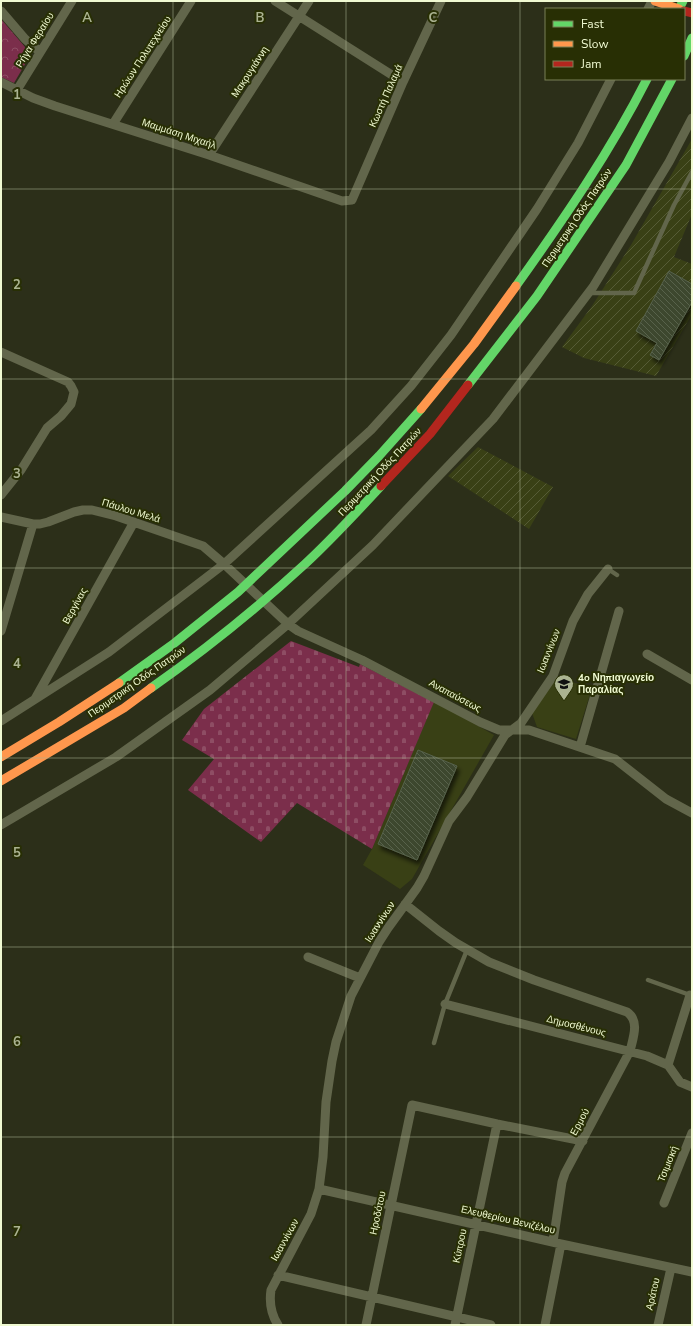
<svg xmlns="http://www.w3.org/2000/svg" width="693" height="1326" font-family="'Nunito Sans',sans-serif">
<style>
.built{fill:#394015}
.industrial{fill:url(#industrial-furrows)}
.cemetery{fill:url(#cemetery-stones)}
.park{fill:url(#park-crowns)}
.building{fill:url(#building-back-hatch);stroke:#57624c;filter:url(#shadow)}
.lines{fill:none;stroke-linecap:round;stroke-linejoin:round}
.lane{stroke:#62664b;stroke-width:4.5}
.street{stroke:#62664b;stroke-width:9}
.fast{stroke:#63d668;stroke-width:9}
.slow{stroke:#ff974d;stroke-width:9}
.jam{stroke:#b3261e;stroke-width:9}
.grid{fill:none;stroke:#abb391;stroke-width:1;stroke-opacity:0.55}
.labels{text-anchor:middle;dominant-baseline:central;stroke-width:4;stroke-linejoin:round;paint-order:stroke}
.street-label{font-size:10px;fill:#f0fad2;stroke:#282f04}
.poi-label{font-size:10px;font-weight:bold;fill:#f0fad2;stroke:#282f04;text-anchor:start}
.grid-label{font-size:13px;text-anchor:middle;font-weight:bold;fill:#abb391;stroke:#282f04;stroke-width:4;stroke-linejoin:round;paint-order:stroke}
</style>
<defs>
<pattern id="industrial-furrows" width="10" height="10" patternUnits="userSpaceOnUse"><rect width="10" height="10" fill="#394015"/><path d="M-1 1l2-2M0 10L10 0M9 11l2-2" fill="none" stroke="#565c36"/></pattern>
<pattern id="cemetery-stones" width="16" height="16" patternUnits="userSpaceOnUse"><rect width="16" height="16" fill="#7b2e4b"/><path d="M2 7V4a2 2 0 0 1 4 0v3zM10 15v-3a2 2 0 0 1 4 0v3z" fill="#8e4d64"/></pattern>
<pattern id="park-crowns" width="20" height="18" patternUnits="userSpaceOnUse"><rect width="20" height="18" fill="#7b2e4b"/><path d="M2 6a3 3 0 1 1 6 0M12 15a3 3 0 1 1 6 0" fill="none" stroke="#8e4d64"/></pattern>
<pattern id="building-back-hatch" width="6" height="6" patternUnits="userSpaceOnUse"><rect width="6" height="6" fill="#3c462e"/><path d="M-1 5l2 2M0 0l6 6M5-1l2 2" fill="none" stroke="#58624b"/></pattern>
<filter id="shadow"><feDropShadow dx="2.5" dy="4.5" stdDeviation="2" flood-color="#0009"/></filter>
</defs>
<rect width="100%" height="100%" fill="#2c2f19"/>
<path class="built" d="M555,677L592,688L576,739L537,727L532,713Z
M434,701L494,735L412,879L400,889L363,865L372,849Z"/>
<path class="industrial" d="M692,139V214L674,257L692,264V314L656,376L584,358L562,347L592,306L631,245Z
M478,447L553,487L529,529L448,476Z"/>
<path class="cemetery" d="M291,641L359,667L360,664L434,702L372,849L297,803L261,842L188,790L214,759L182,740L204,709Z"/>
<path class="park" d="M1,19L31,54L14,83L1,77Z"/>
<path class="building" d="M669,271L692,284V302L659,360L650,355L657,343L636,331Z
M418,750L457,766L417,860L378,844Z"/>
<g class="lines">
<path class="lane" d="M589,293H634L674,205L692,172
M608,569L617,575
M648,980L690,995
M434,1043L445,1004L467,950"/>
<path class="street" d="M275,1L403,82
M648,9L652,1
M1,11L25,39L40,52
M1,82L33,98L55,106L209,155L342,201L352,200L403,82L441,1
M17,90L72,1
M113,124L191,1
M209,155L309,1
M1,352L68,382L71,386L74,392L71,404L61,416L47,428L21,470L1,495
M1,517L33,524H40L48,522L74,512L83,510H92L116,516L203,546L224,564L288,624L298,631L362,660L480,722L499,730H529L615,759L666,799L692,813
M1,631L33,524
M647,654L692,680
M35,699L134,522
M1,721L109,652L224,564L371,430L411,386L451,335L537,209L578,143L611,79
M580,747L619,611
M1,825L116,757L210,690L288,624L373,545L493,419L593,287L669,162L692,118
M405,904L439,931L456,943L489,962L534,980L627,1012C640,1021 633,1038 630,1051L565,1173L562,1182L553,1242
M308,957L360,978
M445,1004L647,1056L668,1065L680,1082L692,1087
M668,1065L690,995
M319,1189L561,1244L692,1272
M664,1203L692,1133
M278,1275L491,1325
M278,1325C271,1314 269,1303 271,1290L311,1214L319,1189L323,1157L326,1102L332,1061L336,1042L351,996L379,942L388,928L417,888L424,876L449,821L467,797L505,735L521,723L553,676L573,621L588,594L608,569
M366,1325L412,1105L497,1124L583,1141
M455,1325L497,1124
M545,1325L561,1244
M658,1325L671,1268"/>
<path class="fast" d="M679,9L683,1
M684,56L692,38
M516,286C563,220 610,152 647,79
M468,385L537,296L626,165L672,79
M119,683L172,645L238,592L345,491L379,456L421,409
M151,688C205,650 256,609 305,564C331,540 356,513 381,486"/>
<path class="slow" d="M655,1L679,9
M421,409L474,344L516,286
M1,757L59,722L119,683
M1,781L124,708L151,688"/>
<path class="jam" d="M684,11L692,13
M381,486L430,434L468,385"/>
</g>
<path class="grid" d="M173,1V1325M346,1V1325M520,1V1325M1,189H692M1,379H692M1,568H692M1,758H692M1,947H692M1,1137H692"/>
<defs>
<symbol id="school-pin" viewBox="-11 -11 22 30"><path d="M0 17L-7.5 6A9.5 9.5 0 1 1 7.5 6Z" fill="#abb391" stroke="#282f04"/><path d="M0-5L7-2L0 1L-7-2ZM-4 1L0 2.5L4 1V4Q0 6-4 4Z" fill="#111"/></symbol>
</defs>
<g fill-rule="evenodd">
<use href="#school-pin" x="553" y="673" width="22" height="30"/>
</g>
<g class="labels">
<g class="street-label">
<text transform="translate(35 40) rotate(-58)">Ρήγα Φεραίου</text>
<text transform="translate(143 57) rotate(-57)">Ηρώων Πολυτεχνείου</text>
<text transform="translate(250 72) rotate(-57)">Μακρυγιάννη</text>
<text transform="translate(386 96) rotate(-66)">Κωστή Παλαμά</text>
<text transform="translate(179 134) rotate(18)">Μαμμάση Μιχαήλ</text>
<text transform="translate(577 218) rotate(-56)">Περιμετρική Οδός Πατρών</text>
<text transform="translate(380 472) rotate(-47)">Περιμετρική Οδός Πατρών</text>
<text transform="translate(131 511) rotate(17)">Πάυλου Μελά</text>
<text transform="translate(75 606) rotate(-61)">Βεργίνας</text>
<text transform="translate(549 651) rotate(-68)">Ιωαννίνων</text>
<text transform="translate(137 682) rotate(-35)">Περιμετρική Οδός Πατρών</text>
<text transform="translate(455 696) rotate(28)">Αναπαύσεως</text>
<text transform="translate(380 922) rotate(-57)">Ιωαννίνων</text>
<text transform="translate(576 1026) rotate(14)">Δημοσθένους</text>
<text transform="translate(580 1122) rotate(-62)">Ερμού</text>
<text transform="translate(668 1164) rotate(-68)">Τσιμισκή</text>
<text transform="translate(378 1213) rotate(-78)">Ηροδότου</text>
<text transform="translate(508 1220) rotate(13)">Ελευθερίου Βενιζέλου</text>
<text transform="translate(285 1240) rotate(-61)">Ιωαννίνων</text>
<text transform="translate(460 1246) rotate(-78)">Κύπρου</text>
<text transform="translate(653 1294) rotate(-77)">Αράτου</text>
</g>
<g class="poi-label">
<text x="578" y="678">4o Νηπιαγωγείο<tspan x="578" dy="12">Παραλίας</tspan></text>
</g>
</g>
<g class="grid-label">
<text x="87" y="22">A</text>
<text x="260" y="22">B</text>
<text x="433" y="22">C</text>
<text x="17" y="99">1</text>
<text x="17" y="289">2</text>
<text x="17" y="478">3</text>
<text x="17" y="668">4</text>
<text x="17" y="857">5</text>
<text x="17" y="1046">6</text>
<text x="17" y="1236">7</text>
</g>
<rect width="693" height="1326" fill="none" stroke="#f0fad2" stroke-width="4"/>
<rect x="545" y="8" width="140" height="72" fill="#282f04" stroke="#788056"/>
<rect x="553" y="21" width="20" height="6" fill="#63d668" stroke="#788056"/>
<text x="581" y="28" font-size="12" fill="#f0fad2">Fast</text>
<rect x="553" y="41" width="20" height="6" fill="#ff974d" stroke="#788056"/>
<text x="581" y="48" font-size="12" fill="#f0fad2">Slow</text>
<rect x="553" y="61" width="20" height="6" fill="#b3261e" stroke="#788056"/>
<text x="581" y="68" font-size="12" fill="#f0fad2">Jam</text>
</svg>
